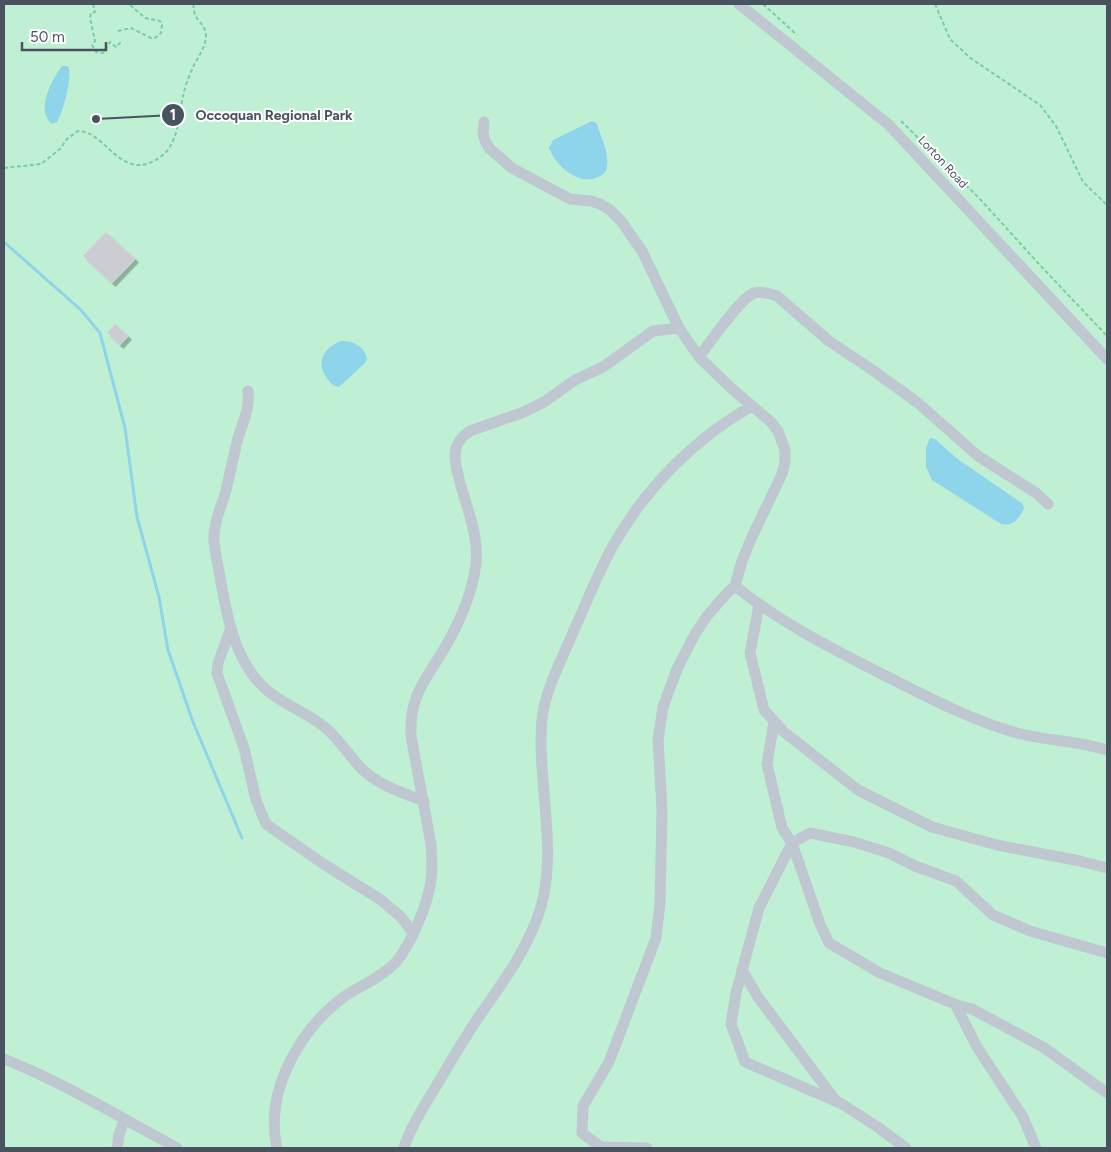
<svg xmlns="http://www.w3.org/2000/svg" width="1111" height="1152" font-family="Figtree,sans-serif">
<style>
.green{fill:#c0f0d4}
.water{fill:#8ed5ec}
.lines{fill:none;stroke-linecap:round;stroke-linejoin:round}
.stream{stroke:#8ed5ec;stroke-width:3}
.building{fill:#cbcdd3;stroke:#d5d7dc;filter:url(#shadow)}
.path{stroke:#78cea7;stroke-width:2;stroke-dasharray:4 2.5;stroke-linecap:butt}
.minor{stroke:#bfc8d0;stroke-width:11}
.labels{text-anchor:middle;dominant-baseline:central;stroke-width:4;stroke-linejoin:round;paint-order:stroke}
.street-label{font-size:12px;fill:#49535f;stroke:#fff}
.leader{fill:none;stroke:#49535f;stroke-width:2}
.callout-dot{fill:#49535f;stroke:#fff;stroke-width:2}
.mark-label{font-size:15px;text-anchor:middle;font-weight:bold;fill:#fff}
.callout-label{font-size:14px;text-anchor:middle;font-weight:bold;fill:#49535f;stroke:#fff;stroke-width:4;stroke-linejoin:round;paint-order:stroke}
</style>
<defs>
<filter id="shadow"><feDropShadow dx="3.5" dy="3.5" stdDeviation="0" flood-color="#0004"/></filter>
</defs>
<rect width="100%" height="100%" fill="#f3f1f1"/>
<path class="green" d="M4,4H1107V1148H4Z"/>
<path class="water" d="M62,66H68C73,77 63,112 57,122L52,124C35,111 52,79 62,66Z
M592,121L595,122L597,124C601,137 609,152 607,166C607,172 603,175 598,177C579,187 555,165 549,148L553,140Z
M341,341C352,340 365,346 367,359L365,363L339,387C333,386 330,383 327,378C315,363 324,347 341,341Z
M930,438L935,439L959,460L1023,504L1024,509C1018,519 1014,527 1001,524L932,480L926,467V448Z"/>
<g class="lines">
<path class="stream" d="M4,242L81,310L100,333L125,428L137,517L159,597L168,650L193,722L242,838"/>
</g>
<path class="building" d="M106,232L135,259L112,283L83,256Z
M115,324L128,336L120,345L107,333Z"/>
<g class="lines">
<path class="path" d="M93,4L95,12L91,13L90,18L95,41L92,45L96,52L103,53L110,42L116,47L121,42
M763,4L797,35
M935,4L950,39L969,57L1040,105L1056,126L1083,182L1107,205
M118,31L131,28L151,38H155L161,33L162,25L160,21L145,18L129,4
M901,121L980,199L1038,263L1107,336
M4,168L41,164L60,149L67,139L78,131C101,131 115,166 140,165C149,165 161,158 167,151C179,135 179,115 183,96C185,87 189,76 193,67C198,57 206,47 206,35C205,25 199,23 195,15C194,12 194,7 193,4"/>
<path class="minor" d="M739,4L889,125L1107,359
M484,122L483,133L485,141L490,149L512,168L570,199L591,201L600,204L610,210L621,221L642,251L679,328L699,357L732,389L771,422L778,431L785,450V462L782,474L751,539L742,561L735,586L728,592L707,616L695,634L677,669L663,707L658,740L662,810L660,903L656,938L609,1062L583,1106L582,1133L601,1147L647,1148
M699,357C709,344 740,298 754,293C762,291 769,293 777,296L829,341L874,371L918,403L978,456L1036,493L1048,504
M248,391C250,408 243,422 238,438C233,457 230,475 225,494C221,507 215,520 214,534C213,546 217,559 219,571C226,613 234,663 268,691C287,707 311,714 328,730C341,742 351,758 363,770C380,786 403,793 424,801
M735,586C778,621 829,647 878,672C924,695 971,721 1021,734C1050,741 1080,741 1107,750
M759,605L750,653L764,710L784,732L858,790L932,827L997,845L1080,861L1107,868
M231,627L218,663L217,673L244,748L256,800L266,824L322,863L381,900L401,917L413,933
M774,722L767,764L782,828L792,843L810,833L854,842L889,853L915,866L956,881L993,915L1030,931L1107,953
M792,843L820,924L829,943L880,973L957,1005L972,1009L1043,1047L1107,1093
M792,843L759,908L736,993L731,1024L745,1062L842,1104L876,1126L906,1148
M742,970L758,997L836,1101
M955,1004L977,1047L1023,1117L1036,1148
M4,1059C64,1083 120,1117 177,1148
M117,1148L119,1135L124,1119
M277,1148C264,1091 300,1029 345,996C362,985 382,977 396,962C411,944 426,908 430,886C433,872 432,858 431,844L411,736C409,696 425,681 444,649C460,622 472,595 476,564C479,538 468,511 461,486C458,474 453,460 456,448C458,441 464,435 470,431L524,412L544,402L575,380L603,367L653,331L679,328
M404,1148C411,1126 423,1108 435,1088C450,1063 464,1038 480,1015C503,982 522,957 537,919C561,856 536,783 542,719C545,690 563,657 574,630C587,602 598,572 614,544C646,488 695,438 752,406"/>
</g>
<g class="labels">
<g class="street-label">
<text transform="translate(943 162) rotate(47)">Lorton Road</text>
</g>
</g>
<path class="leader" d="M96 119L173 115"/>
<g class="callout-dot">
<circle cx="96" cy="119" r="5"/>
<circle cx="173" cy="115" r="12"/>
</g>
<g class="mark-label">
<text x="173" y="120">1</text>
</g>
<g class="callout-label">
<text x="274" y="120">Occoquan Regional Park</text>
</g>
<rect width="1111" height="1152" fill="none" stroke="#49535f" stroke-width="10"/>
<path d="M22 42v8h84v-8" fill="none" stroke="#49535f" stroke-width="2.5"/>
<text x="30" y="42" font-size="15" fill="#49535f" stroke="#ffffff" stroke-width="4" paint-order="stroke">50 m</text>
</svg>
